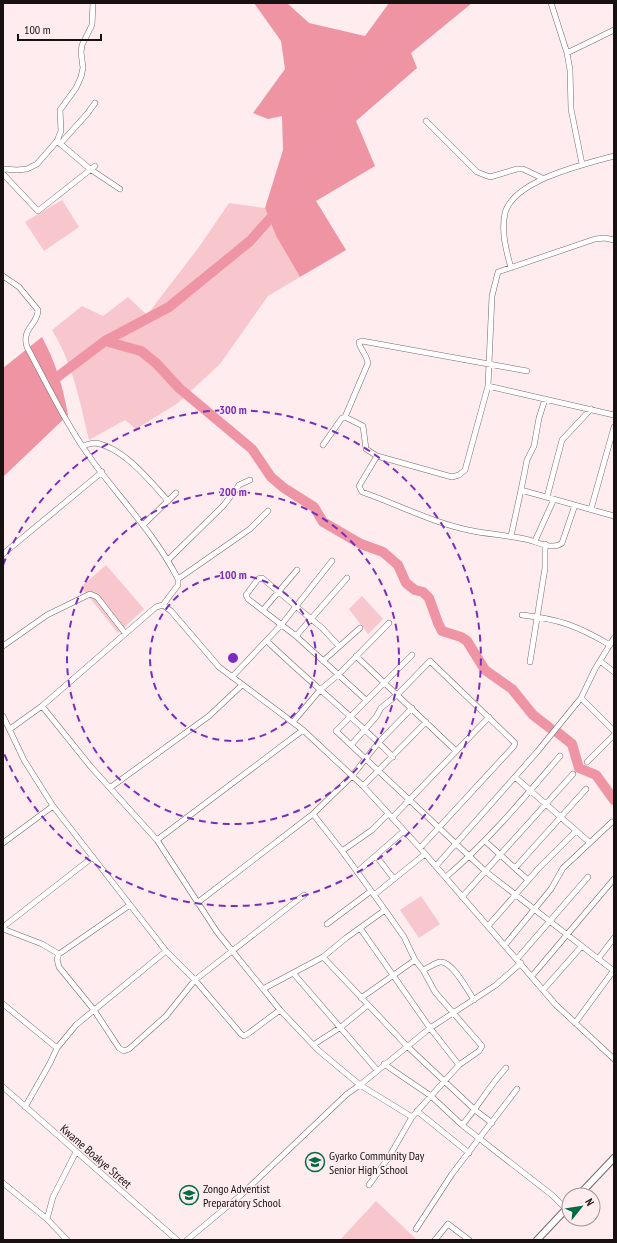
<svg xmlns="http://www.w3.org/2000/svg" width="617" height="1243" font-family="'PT Sans Narrow',sans-serif">
<style>
.green{fill:#f8c7ce}
.forest{fill:#ee94a3}
.lines{fill:none;stroke-linecap:round;stroke-linejoin:round}
.river{stroke:#ee94a4;stroke-width:10}
.minor-casing{stroke:#78686b;stroke-width:6}
.tertiary-casing{stroke:#78686b;stroke-width:8}
.minor{stroke:#fff;stroke-width:5}
.tertiary{stroke:#fff;stroke-width:6}
.ring{fill:none;stroke:#7b2cbf;stroke-width:2;stroke-dasharray:7 5}
.labels{text-anchor:middle;dominant-baseline:central;stroke-width:3;stroke-linejoin:round;paint-order:stroke}
.poi-label{font-size:12px;fill:#171112;stroke:#feecef;text-anchor:start}
.street-label{font-size:12px;fill:#171112;stroke:#feecef}
.centre{fill:#7b2cbf;stroke:#feecef;stroke-width:2}
.ring-label{font-size:12px;text-anchor:middle;font-weight:bold;fill:#7b2cbf;stroke:#feecef;stroke-width:3;stroke-linejoin:round;paint-order:stroke}
</style>
<rect width="100%" height="100%" fill="#feecef"/>
<path class="green" d="M62,200L79,227L44,251L25,222Z
M229,203L265,208L276,236L300,277L268,296L220,364L178,403L136,429L125,420L89,440C80,402 73,364 52,330L82,306L103,316L128,297L147,315L199,247Z
M106,565L144,609L118,633L81,587Z
M362,596L383,619L368,634L349,609Z
M421,896L440,924L419,938L400,910Z
M376,1201L417,1240H340Z"/>
<path class="forest" d="M254,3H287L309,23L365,36L389,3H472L411,53L417,68L356,121L375,166L316,201L346,250L300,277L276,236L265,208L283,150L282,116L268,119L253,113L285,69L281,41Z
M42,337C56,363 63,387 68,415L3,477V368Z"/>
<g class="lines">
<path class="river" d="M105,341L141,351L157,364L179,388L252,449L271,477L284,488L314,507L323,522L361,544L383,552L398,565L406,583L415,590L423,592L429,598L438,623L442,631L461,637L467,641L485,670L512,689L533,715L550,728
M3,418L105,341L169,307L250,241L293,193L340,106L426,3
M557,732L572,744L579,768L596,775L614,800"/>
<defs>
<path id="minor" d="M551,3L567,53L570,70L571,109L582,164
M567,53L614,30
M426,121L477,172L490,177L517,169H523L542,178
M57,141L90,169L120,189
M60,144L87,114L95,103
M3,169L17,170L27,169L37,164L57,141L61,131L60,110L76,88L81,77L83,68L81,52L82,45L92,25L93,3
M3,174L38,211L95,166
M511,268C506,250 501,231 505,213C514,180 585,164 614,156
M3,276L19,287L38,310C38,325 21,328 27,347C47,384 69,430 94,463C123,502 156,536 178,579V585L163,605
M488,386L614,415
M545,399L539,418L534,446L527,460L521,490L614,516
M345,417L368,363C367,355 360,350 359,342L362,341L527,371
M323,445L342,418L345,417L363,426L366,449L377,456
M83,446C86,445 91,443 95,443C123,447 150,481 168,501
M547,497L562,440L591,409
M575,505L562,543C553,551 536,541 525,539C506,535 486,534 468,530C431,522 397,504 362,492L359,486L377,456L452,477L459,475L465,470L488,386L492,296L498,272L595,239L605,238L614,240
M591,509L614,427
M143,525L176,493
M511,536L521,490
M535,541L554,499
M3,554L102,472
M168,560L224,505L239,485L250,480
M178,579L250,529L268,511
M263,610L297,570
M522,615C559,619 578,626 610,645
M296,636L347,578
M267,641C308,681 353,716 393,757
M3,646L47,615L90,594L97,597L125,633
M339,646L322,628L262,578L258,579L246,595L248,599L296,636L366,700
M412,655L336,731L485,871L614,971
M356,656L456,751
M323,661L360,628
M600,661L614,672
M530,662L545,568V544
M232,677L282,624L332,561
M581,698L614,731
M42,706L91,767L157,840L217,932L280,1010L318,1050L360,1085L412,1117L389,1157L369,1185
M3,716L24,760L53,806L166,951L195,980L241,1034L244,1036L249,1033L280,1010
M293,722L320,690L338,675L389,623
M10,729L42,706L156,607L163,605L171,611L219,667L303,730L363,786L420,848L556,1005L614,1059
M351,745L376,717L381,708L398,694L430,661L515,743L514,746L420,848
M587,762L614,735
M515,777L589,842
M363,786L426,722
M111,787L209,716L242,685
M313,814L352,776L379,742L412,708
M392,818L489,717
M157,840L303,730
M485,841L528,880
M3,843L53,806
M376,856L394,879
M436,866L537,752L581,698L595,669L614,638
M515,868L586,789
M357,872L404,831
M446,877C488,841 523,799 560,756
M374,895L425,854
M462,897L573,774
M197,903L313,814L342,851
M130,905L59,954L57,959L59,967L94,1010L119,1048L124,1051L129,1049L166,1016L195,980L304,895
M385,910L404,937L415,960
M327,924L371,891
M488,926L538,869L576,831
M3,927L93,857
M360,928L430,1028L459,1065
M3,929L42,944L59,954
M505,945L551,889L563,868L612,822
M323,957L407,1046L475,1110L492,1123
M517,959L588,877
M598,959L614,938
M294,974L377,1070
M532,976L614,879
M263,989L323,957L346,938L385,910L342,851L372,830L388,814
M543,990L581,947
M361,998L415,960L423,970C428,968 435,963 440,962C452,960 468,991 474,1000
M3,1004L57,1048
M575,1023L614,970
M313,1045L341,1027L368,1005
M384,1064L431,1096L462,1125L552,1195L566,1209
M3,1087L177,1240
M25,1107L50,1063L57,1048L76,1025L166,951
M417,1111L469,1153
M412,1117L459,1065L479,1051L482,1046L435,992L423,970
M462,1125C478,1107 489,1086 506,1068
M3,1183L47,1219
M416,1229L452,1174L517,1089
M67,1240L47,1219L53,1197L76,1152
M187,1240L241,1195L347,1094L360,1085L430,1028L496,985L521,963
M435,1240L448,1224L469,1240"/>
<path id="tertiary" d="M579,1195L614,1158
M537,1240L569,1206"/>
</defs>
<use href="#minor" class="minor-casing"/>
<use href="#tertiary" class="tertiary-casing"/>
<use href="#minor" class="minor"/>
<use href="#tertiary" class="tertiary"/>
</g>
<g class="ring">
<circle cx="233" cy="658" r="83"/>
<circle cx="233" cy="658" r="166"/>
<path d="M3 565A248 248 0 1 1 3 751"/>
</g>
<defs>
<symbol id="school-ring" viewBox="-11 -11 22 22"><circle r="9.5" fill="#feecef" stroke="#006b42" stroke-width="1.5"/><path d="M0-5L7-2L0 1L-7-2ZM-4 1L0 2.5L4 1V4Q0 6-4 4Z" fill="#006b42"/></symbol>
</defs>
<g fill-rule="evenodd">
<use href="#school-ring" x="304" y="1151" width="22" height="22"/>
<use href="#school-ring" x="178" y="1184" width="22" height="22"/>
</g>
<g class="labels">
<g class="poi-label">
<text x="329" y="1155">Gyarko Community Day<tspan x="329" dy="14">Senior High School</tspan></text>
<text x="203" y="1188">Zongo Adventist<tspan x="203" dy="14">Preparatory School</tspan></text>
</g>
<g class="street-label">
<text transform="translate(96 1156) rotate(41)">Kwame Boakye Street</text>
</g>
</g>
<circle cx="233" cy="658" r="6" class="centre"/>
<g class="ring-label">
<text x="233" y="414">300 m</text>
<text x="233" y="496">200 m</text>
<text x="233" y="579">100 m</text>
</g>
<rect width="617" height="1243" fill="none" stroke="#171112" stroke-width="8"/>
<g transform="translate(581 1207) rotate(60)"><circle r="19" fill="#feecef" stroke="#a29497"/>
<path d="M0-3L7 15L0 10L-7 15Z" fill="#006b42"/>
<text y="-6" font-size="11" font-weight="bold" text-anchor="middle" fill="#171112">N</text>
</g>
<path d="M18 34v6h83v-6" fill="none" stroke="#171112" stroke-width="2"/>
<text x="24" y="34" font-size="12" fill="#171112" stroke="#feecef" stroke-width="3" paint-order="stroke">100 m</text>
</svg>
